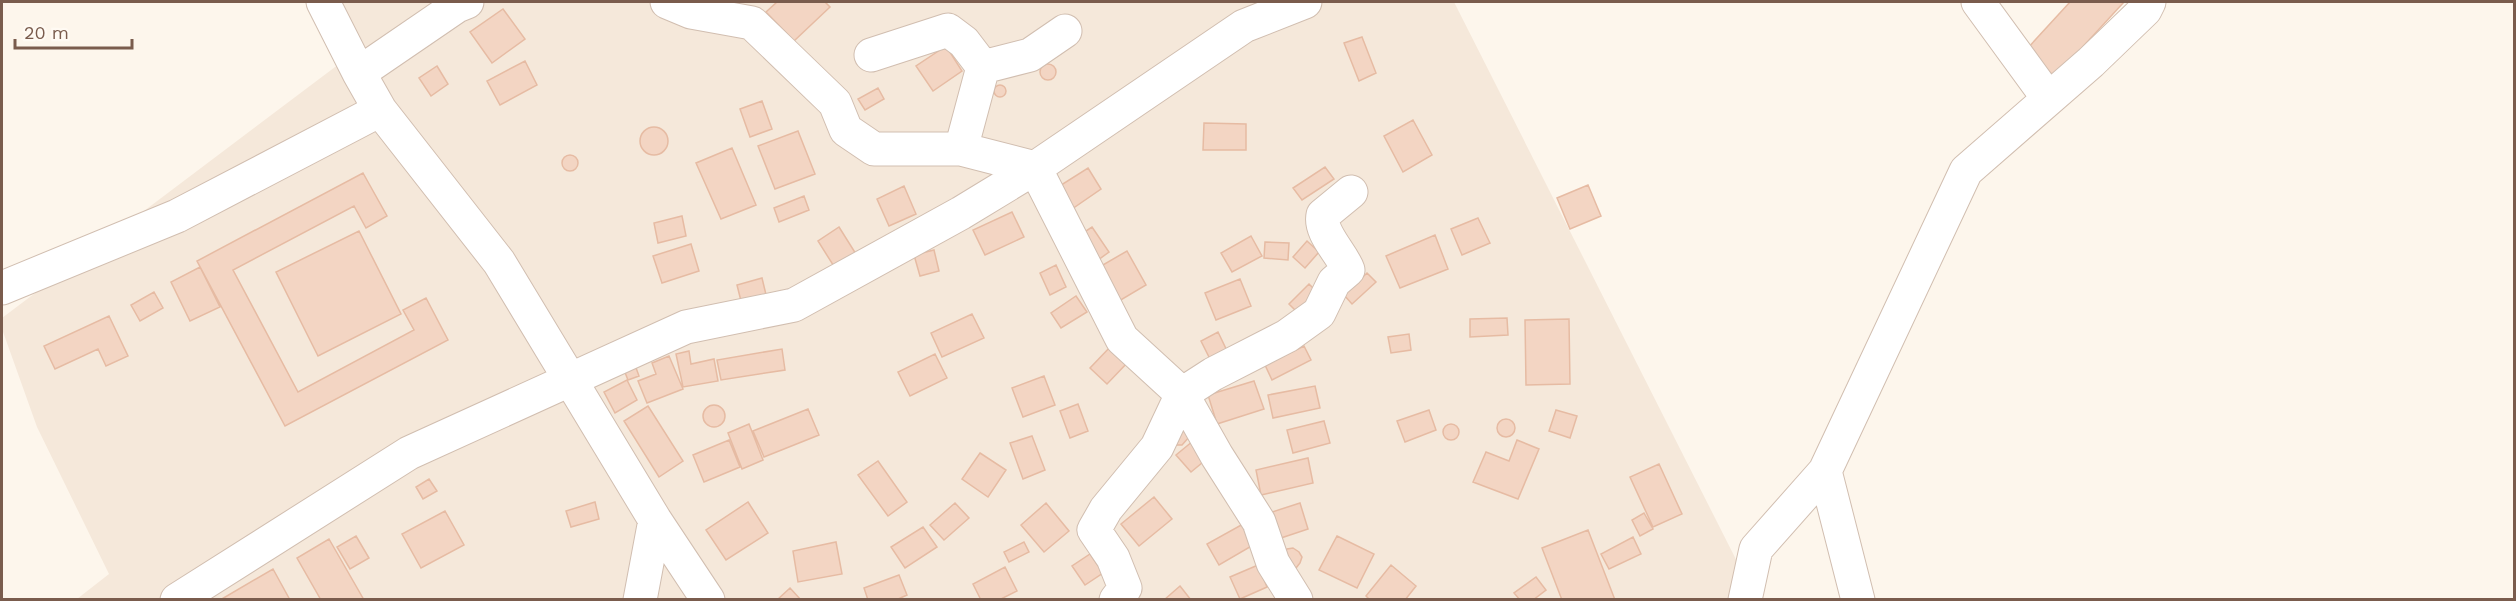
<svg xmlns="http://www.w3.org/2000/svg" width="2516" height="601" font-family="'Work Sans',sans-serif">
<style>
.residential{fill:#f5e8da}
.building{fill:#f3d5c3;stroke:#e6bba3;stroke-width:1.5}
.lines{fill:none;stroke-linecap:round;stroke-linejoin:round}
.minor-casing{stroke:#d1beb0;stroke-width:35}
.minor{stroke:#fff;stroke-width:33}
</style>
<rect width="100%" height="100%" fill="#fdf6ec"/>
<path class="residential" d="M317,2H1454L1756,599H77L109,574L37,427L2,329V318L351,55Z"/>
<path class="building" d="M777,2H825L830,7L794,41L766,12Z
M2070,2H2124L2055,77L2026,50Z
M503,9L525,39L492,63L470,32Z
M1362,37L1376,73L1359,81L1344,43Z
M946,46L962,71L933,91L916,66Z
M525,61L537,85L500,105L487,81Z
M1040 72a8 8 0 1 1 16 0a8 8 0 1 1-16 0Z
M437,66L448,84L431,96L419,78Z
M994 91a6 6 0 1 1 12 0a6 6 0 1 1-12 0Z
M878,88L884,99L865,110L858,99Z
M762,101L772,129L750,137L740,109Z
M1413,120L1432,155L1403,172L1384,136Z
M1204,123L1246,124V150H1203Z
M640 141a14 14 0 1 1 28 0a14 14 0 1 1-28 0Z
M798,131L815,174L775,189L758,146Z
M732,148L756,205L721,219L696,163Z
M562 163a8 8 0 1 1 16 0a8 8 0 1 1-16 0Z
M1325,167L1334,179L1302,200L1293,188Z
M1088,168L1101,189L1072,209L1058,187Z
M363,173L387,216L366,228L354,206L233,270L298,392L414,330L403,310L426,298L448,340L285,426L197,261Z
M1588,185L1601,216L1570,229L1557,198Z
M904,186L916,214L889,226L877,199Z
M804,196L809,210L779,222L774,208Z
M1012,212L1024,237L985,255L973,230Z
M682,216L686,236L658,243L654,223Z
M1478,218L1490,243L1462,255L1451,229Z
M839,227L856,254L835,268L818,241Z
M1092,227L1109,252L1090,266L1072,240Z
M359,231L401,314L318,356L276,272Z
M1435,235L1448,269L1400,288L1386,256Z
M1251,236L1262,256L1232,272L1221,253Z
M1307,241L1319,252L1305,268L1293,257Z
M1265,242L1289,243L1288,260L1264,258Z
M691,244L699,271L662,283L653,256Z
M934,250L939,271L920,276L914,255Z
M1127,251L1146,285L1109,307L1089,273Z
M1056,265L1066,287L1050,295L1040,273Z
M200,267L220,307L190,321L171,282Z
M1367,273L1376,282L1352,304L1344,295Z
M762,278L768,303L743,309L737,285Z
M1240,279L1251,306L1216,320L1205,293Z
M1309,284L1322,297L1301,316L1289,304Z
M154,292L163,308L140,321L131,305Z
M1076,296L1087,312L1061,328L1051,313Z
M972,314L984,338L942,357L931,333Z
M109,316L128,356L106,366L98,349L55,369L44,346Z
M1507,318L1508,335L1470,337V319Z
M1569,319L1570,384L1526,385L1525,320Z
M1218,332L1229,355L1212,363L1201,341Z
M1409,334L1411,350L1391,353L1388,337Z
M1112,345L1129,361L1107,384L1090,368Z
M1304,346L1311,360L1272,380L1265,365Z
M782,349L785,370L721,380L717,360Z
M689,351L691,364L714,359L718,381L683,387L676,354Z
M935,354L947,378L910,396L898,372Z
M669,356L683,389L647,403L638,381L656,374L652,363Z
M635,365L639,376L628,380L624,370Z
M1044,376L1055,405L1023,417L1012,388Z
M627,380L637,400L615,413L604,392Z
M1254,381L1264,409L1217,424L1208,395Z
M1315,386L1320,408L1273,418L1268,395Z
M1078,404L1088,431L1070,438L1060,411Z
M703 416a11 11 0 1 1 22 0a11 11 0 1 1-22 0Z
M648,406L683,461L659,477L624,421Z
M808,409L819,435L764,457L753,431Z
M1429,410L1436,430L1405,442L1397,421Z
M1556,410L1577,416L1570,438L1549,431Z
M1497 428a9 9 0 1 1 18 0a9 9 0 1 1-18 0Z
M1324,421L1330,443L1293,453L1287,430Z
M749,424L763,460L742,469L728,433Z
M1443 432a8 8 0 1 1 16 0a8 8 0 1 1-16 0Z
M1184,425L1190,436L1182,445H1175Z
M1032,436L1045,470L1023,479L1010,443Z
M729,440L740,467L704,482L693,455Z
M1517,440L1539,449L1518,499L1473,482L1486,452L1509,461Z
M1193,441L1208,458L1191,472L1176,455Z
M980,453L1006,470L988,497L962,479Z
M1308,458L1313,483L1261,495L1256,470Z
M878,461L907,502L888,516L858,475Z
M1659,464L1682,514L1653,527L1630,477Z
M429,479L437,491L423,499L416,487Z
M1154,497L1172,519L1139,546L1121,524Z
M595,502L599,519L571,527L566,511Z
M748,502L768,533L726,560L706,530Z
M955,503L969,518L944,540L930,525Z
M1046,503L1069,531L1044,552L1021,525Z
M1300,503L1308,529L1275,540L1266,514Z
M445,511L464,545L421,568L402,534Z
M1644,513L1653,529L1640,536L1632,520Z
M1243,524L1255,544L1219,565L1207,544Z
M923,527L937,547L905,568L891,547Z
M1588,530L1615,600H1562L1542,548Z
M356,536L369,558L350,569L337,547Z
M1337,536L1374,554L1357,588L1319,570Z
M1633,537L1641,554L1609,569L1601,554Z
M329,539L364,600H321L297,558Z
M836,542L842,574L798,582L793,551Z
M1024,542L1029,552L1009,562L1004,552Z
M1293,548L1299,552L1302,557L1300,563L1296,568L1290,569L1282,554L1287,549Z
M1090,554L1103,573L1085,585L1072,566Z
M1258,565L1267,587L1240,599L1230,577Z
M1391,565L1416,586L1405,600H1370L1366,596Z
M1005,567L1017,591L999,600H981L973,584Z
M273,569L290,600H220Z
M899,575L907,595L896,600H868L864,588Z
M1536,577L1546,590L1533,600H1520L1514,593Z
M1180,586L1191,600H1164Z
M790,588L801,600H777Z"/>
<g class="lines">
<defs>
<path id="minor" d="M323,2L359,73L380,110L499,262L655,520L708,600
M667,2L691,12L752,23L835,103L846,130L874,149H961L1035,168L1122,339L1182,394L1217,456L1259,522L1273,563L1296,600
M1978,2L2048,98
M871,55L948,30L964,42L983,67L1030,55L1065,31
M359,73L457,6L467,2
M961,149L983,67
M2,288L177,216L380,110
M177,600L409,453L686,327L794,305L961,213L1035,168L1244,26L1305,2
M640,600L655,520
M1116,600L1125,588L1113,558L1094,530L1106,509L1157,447L1182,394L1213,374L1287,336L1319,313L1334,282L1348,270C1342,253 1319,233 1323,215L1351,192
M1745,600L1756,549L1825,471
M1858,600L1825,471L1966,171L2091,62L2145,10L2149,2"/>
</defs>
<use href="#minor" class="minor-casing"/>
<use href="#minor" class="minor"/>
</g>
<rect width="2516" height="601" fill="none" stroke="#7a5c4d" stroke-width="6"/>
<path d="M15 39v9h117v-9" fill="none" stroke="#7a5c4d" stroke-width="3"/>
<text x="24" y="39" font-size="18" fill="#7a5c4d" stroke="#fffaf3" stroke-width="4.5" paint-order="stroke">20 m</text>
</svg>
